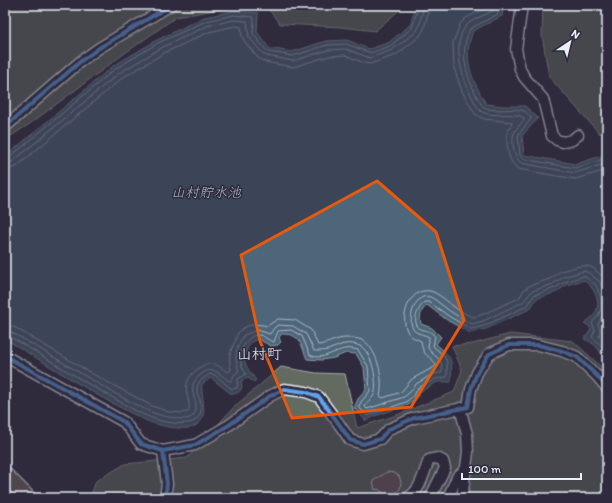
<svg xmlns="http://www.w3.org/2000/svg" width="612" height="503" font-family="Itim,'Klee One',sans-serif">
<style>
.green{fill:#636b5e;stroke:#a6aeab}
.water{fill:#4e6679;stroke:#8c9eac}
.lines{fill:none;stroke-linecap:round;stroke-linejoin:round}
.shore{stroke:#aab9c5;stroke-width:1}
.building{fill:#735d62;stroke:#e8f1f8}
.minor-casing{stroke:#e8f1f8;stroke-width:13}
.highway-casing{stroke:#e8f1f8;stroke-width:18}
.minor{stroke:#2f2a3d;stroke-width:10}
.highway{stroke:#776864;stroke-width:15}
.cycleway-casing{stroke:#2f2a3d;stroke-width:6}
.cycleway{stroke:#60a3ed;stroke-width:4}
.marked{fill:none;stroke:#e8590c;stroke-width:3;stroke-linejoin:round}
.labels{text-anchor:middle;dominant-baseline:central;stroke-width:3;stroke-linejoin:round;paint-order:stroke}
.water-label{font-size:14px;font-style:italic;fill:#aab9c5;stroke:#2f2a3d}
.quarter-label{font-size:15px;fill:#e8f1f8;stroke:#2f2a3d}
</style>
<rect width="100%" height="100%" fill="#2f2a3d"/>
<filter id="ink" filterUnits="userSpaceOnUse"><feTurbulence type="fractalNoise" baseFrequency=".025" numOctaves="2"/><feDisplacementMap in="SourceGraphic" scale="8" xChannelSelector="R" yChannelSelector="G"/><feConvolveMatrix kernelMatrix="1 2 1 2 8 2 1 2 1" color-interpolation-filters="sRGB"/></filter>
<g filter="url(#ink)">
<path class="green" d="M5,5H244L176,17L121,56L31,123L5,140Z
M265,5H405L375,31L341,27L280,24Z
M543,5H607V128L600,134L549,77L542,35Z
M510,334L573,341L607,372V498H90L96,481L125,464L187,458L234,407L281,367L316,373L345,374L357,428L397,415L454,392L462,370L452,346L472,344Z"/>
<path class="water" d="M416,5H504L502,16L473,31C462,60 472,79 486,104L503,106H525L538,118L522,136L524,155L576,164L607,154V367C604,364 604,362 603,358C599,348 594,343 584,339L591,330L589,326L584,323C587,321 592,318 594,315C603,302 594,288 584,280L566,285L557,292L536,299L530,309L486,329L470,333L447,320L427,305C421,311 419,316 421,324L432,328L441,337L436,344C454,359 452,360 451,382H437L420,392L417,398L408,405L375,416L366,421L354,408L358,399L366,390L364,367L356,354L346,353L334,358L321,360L307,359C300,343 301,334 281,334L279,338L281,342L278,345L271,346L258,339L251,342C249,346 246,350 245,354C242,364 251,373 256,380L254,382L248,378L241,381L242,387L240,391L235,394L230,393L211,378L202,384C200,396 211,418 195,426C185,432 155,425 145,420C96,397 51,366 5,339V157L113,66L157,40L204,17L234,11L258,13L257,32L269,48L292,52L326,41L347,40L369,49L388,43L410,25Z"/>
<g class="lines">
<path class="shore" d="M489,5L488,7L466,18L460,24L453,43L454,68L462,91L475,114L484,119L512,122C512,126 508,129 507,133C506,144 508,163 518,169L575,179L607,170
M495,5L493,11C486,14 471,20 466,26C451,44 463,81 473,99C475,103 478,109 482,112C493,118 516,111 524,118V120C521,124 516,128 514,133C511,140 514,159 521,163L575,173L607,163
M500,5L498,14L470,29C459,51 466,76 477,97C479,100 481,105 484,107C493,113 516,107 524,111C526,112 529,115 531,117V119L518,135L520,155L523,159L575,168L607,158
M5,159L9,158L115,69L158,43L206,21L234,15L253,17L254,19L253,34L266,50L269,52L293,56L327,45L346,44L371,53L390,46L412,28L419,5
M5,164L12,162L118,74L161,48L207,26L234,20L247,21L249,37L263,54L267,56L293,61L328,50L346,49L370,58L392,50L416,32L419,27L424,5
M5,170L16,167L122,78L164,53L209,32L235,26L241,27L242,36L245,42L258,58L265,62L293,67L329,56L345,55L364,63L370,64L396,55L420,36L424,29L430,5
M5,325L14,327L91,373L152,406L169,412L182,413L188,412C191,405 188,401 187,394C184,381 192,372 202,366C212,360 219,366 227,372L230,371L231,369C228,359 230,351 235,342C236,339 236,336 238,333C245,324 257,323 267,326L278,319L295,320L311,330L318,345C328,344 336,338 346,338C351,338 359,338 364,341C378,351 384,380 380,396L383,398L401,392L412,379L436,366C433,355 423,360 421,341C417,339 413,338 410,335C397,321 409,287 430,291C438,293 447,301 453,306C459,311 466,314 473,317L481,315L519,298L524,290L529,286L550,279L561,271L580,266H587L593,268L603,277L607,282
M5,331L11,332C46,352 81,374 116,394C135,404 153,416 175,418C180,419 189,420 193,416C204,402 180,388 203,373C214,366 221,375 229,381H231L234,375L239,371C234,356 235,349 244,335L257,330L270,334L274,328L278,325L293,326L306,334L314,351C321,351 327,351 333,348C337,347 341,344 345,344C349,343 356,344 360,346C372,352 377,380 375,392C374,398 367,401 365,407L367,409L404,397L410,392L416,384L433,374L441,373L442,372C443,356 435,359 428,348L429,337C424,334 416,334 413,329C407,318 416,292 430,297C435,299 439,303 443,306C452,313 462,319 472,324L483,321L523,302L532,291L553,284L563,277L584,271L589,273L600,282L606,296L605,311L598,324L600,330L599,337L607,346
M5,336H9C45,357 80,380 117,400C134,410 152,421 173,423C190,425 205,422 200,400C199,397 197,394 197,391C197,385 199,381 204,378C206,377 209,374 212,374C217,375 227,386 232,389L237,388L238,379L246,374C244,370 241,366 241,362C238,353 246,336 257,335C263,334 268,341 274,342L278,331L291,330L302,336L310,355C322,361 333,351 345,349C349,348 354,349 358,350L368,366L370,391L361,402L359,407L367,416L406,402L414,395L418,388L436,379L447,377V362L444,356L433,346L435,337C435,336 431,332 430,332C427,330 420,330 418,327C412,319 419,308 424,302H429L450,317L471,329L484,326L527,306L534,295L555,288L565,282L584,276L587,278L596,285L601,298V309L598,316L592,323L595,330L592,337L602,346L607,359"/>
</g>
<path class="building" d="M387,472L394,473L399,476L401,482L400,489L396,493L391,495L385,494L378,489L375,490L373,481Z"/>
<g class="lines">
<defs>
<path id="minor" d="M522,5L516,49L520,69L524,77L543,99L552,136L557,140L563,142L572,140L578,135
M5,127L81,61L99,48L171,5
M5,356L124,422L141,444L163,451
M460,408L467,434L468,452L462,498
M165,498L167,484L163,451L195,445L229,425L270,396L284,389L306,392L319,397L339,424L350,440L363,444L380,439L389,429L414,418L468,407L471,389L477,373L489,354L509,345H538L562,351L577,357L597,376L607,388
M407,498C421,491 423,474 429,460L437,458L443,461L445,468L430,498
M448,498L457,477L467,468"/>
<path id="highway" d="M5,475L28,498"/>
</defs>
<use href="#minor" class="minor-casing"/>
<use href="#highway" class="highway-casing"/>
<use href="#minor" class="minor"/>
<use href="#highway" class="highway"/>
<defs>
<path id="cycleway" d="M5,127L81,61L99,48L171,5
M5,356L124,422L141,444L163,451
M165,498L167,484L163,451L195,445L229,425L270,396L284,389L306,392L319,397L339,424L350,440L363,444L380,439L389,429L414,418L468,407L471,389L477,373L489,354L509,345H538L562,351L577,357L597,376L607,388"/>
</defs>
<use href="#cycleway" class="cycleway-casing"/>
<use href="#cycleway" class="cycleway"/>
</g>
</g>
<path d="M0 0H612V503H0ZM377,181L436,232L464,320L411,407L292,418L260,341L241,255Z" fill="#2f2a3d" fill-opacity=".55" fill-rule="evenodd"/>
<path class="marked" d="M377,181L436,232L464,320L411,407L292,418L260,341L241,255Z"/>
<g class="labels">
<g class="water-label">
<text x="206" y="192">山村貯水池</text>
</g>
<g class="quarter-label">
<text x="259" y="354">山村町</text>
</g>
</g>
<rect width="612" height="503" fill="none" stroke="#2f2a3d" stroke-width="20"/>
<rect x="10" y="10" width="592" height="483" fill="none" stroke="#e8f1f8" stroke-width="1.5" filter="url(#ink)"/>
<g transform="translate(570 42) rotate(35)" stroke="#2f2a3d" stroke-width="3" paint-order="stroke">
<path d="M0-3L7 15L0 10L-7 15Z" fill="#e8f1f8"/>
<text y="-6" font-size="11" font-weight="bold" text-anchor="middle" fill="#e8f1f8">N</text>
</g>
<path d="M462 473v6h119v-6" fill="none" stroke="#e8f1f8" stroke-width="2"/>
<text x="468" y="473" font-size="12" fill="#e8f1f8" stroke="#2f2a3d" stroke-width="3" paint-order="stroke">100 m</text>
</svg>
